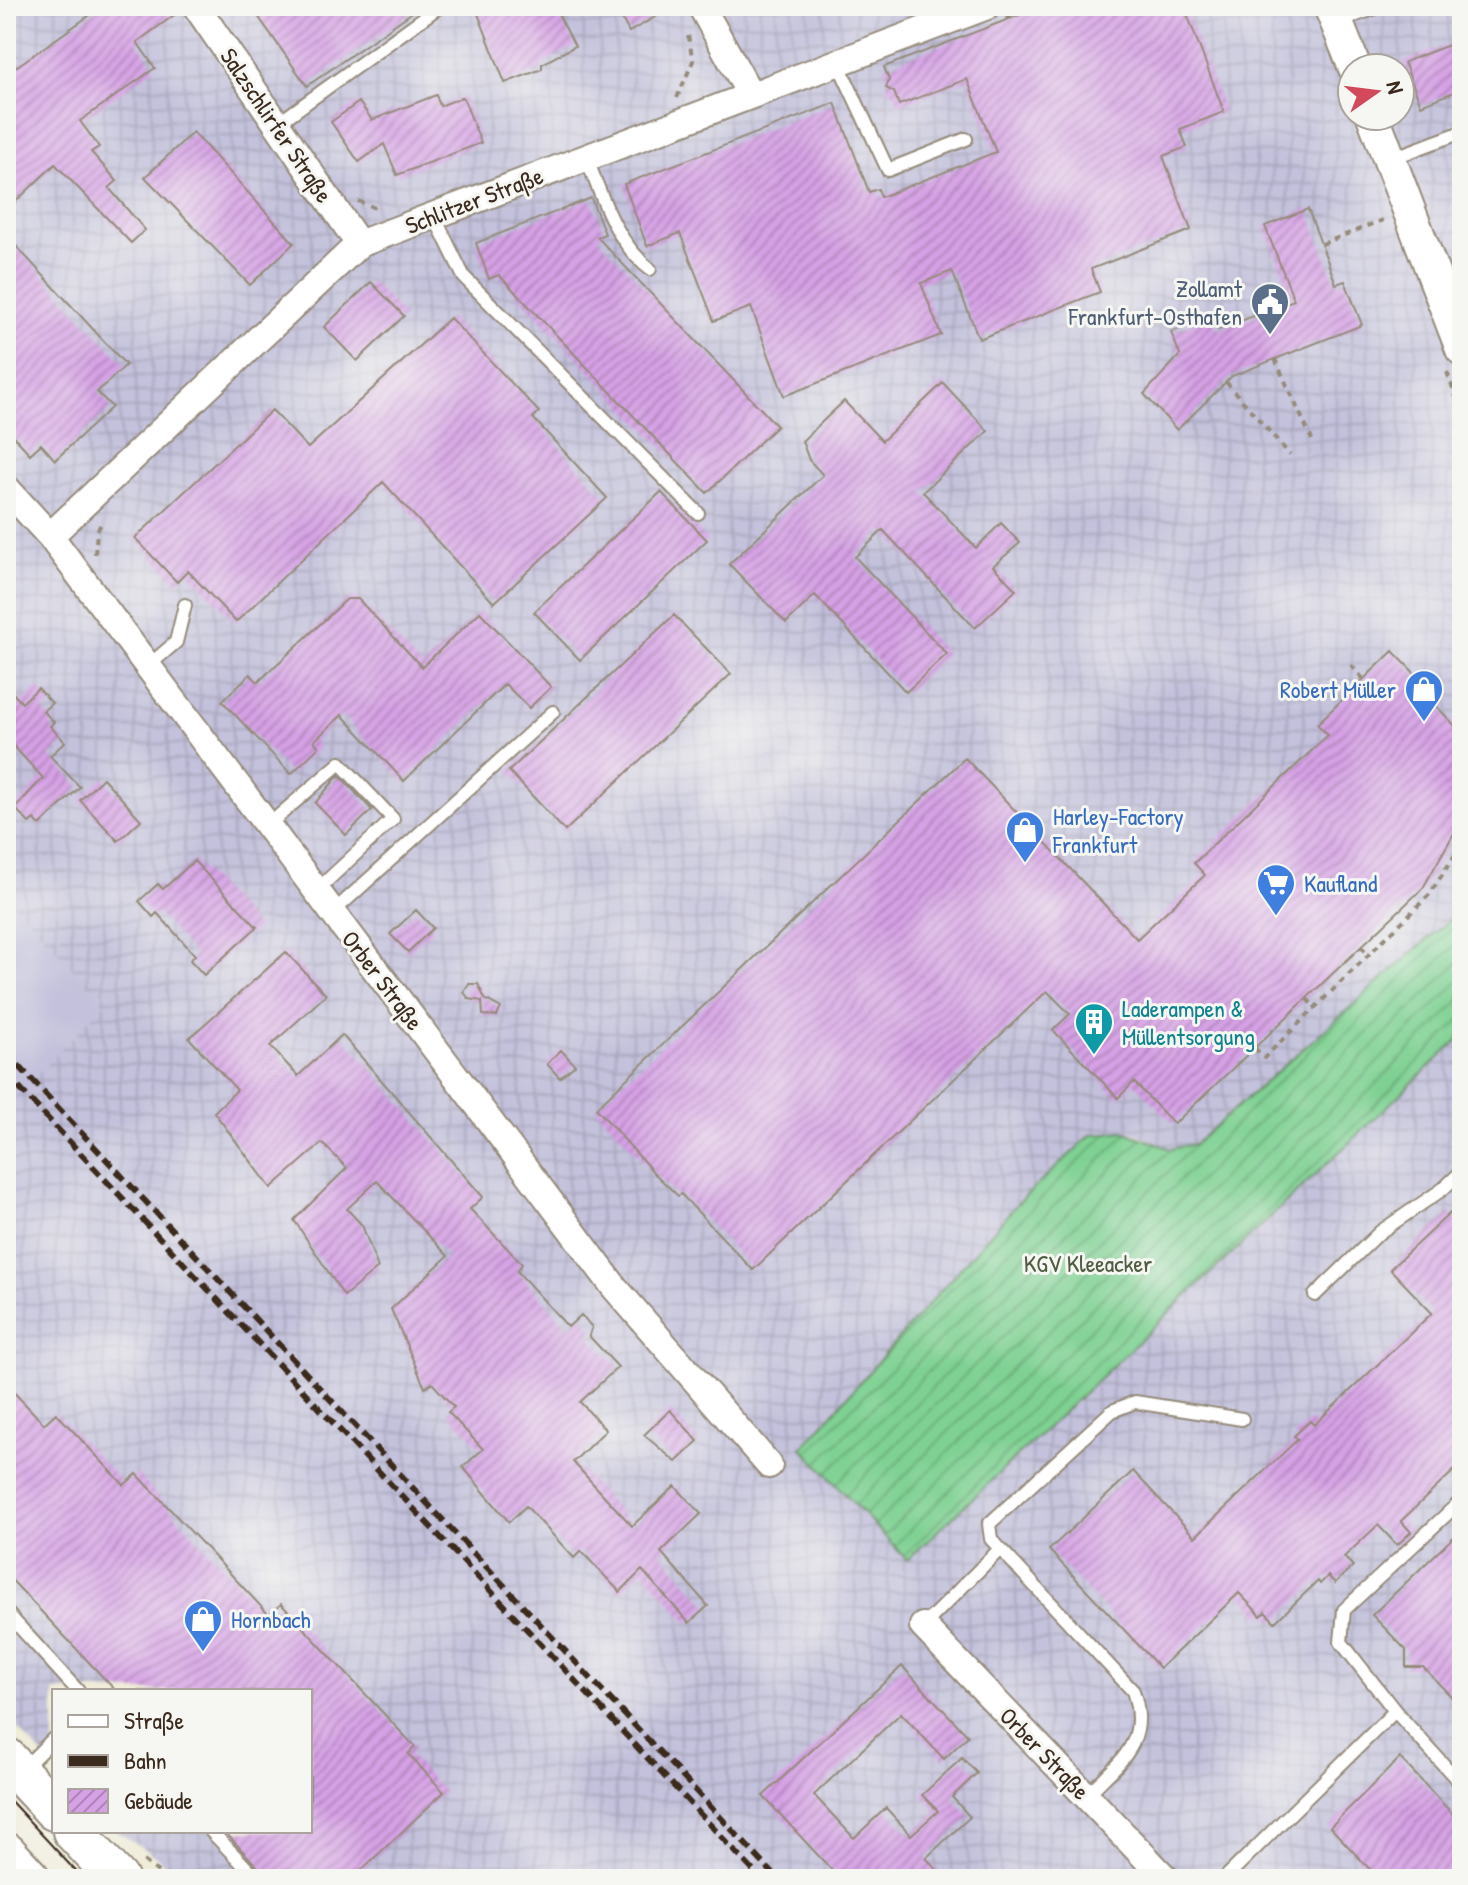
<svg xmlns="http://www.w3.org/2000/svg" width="1468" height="1885" font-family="'Patrick Hand',sans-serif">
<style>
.industrial{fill:url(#industrial-grid);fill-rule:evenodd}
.railway{fill:#c3c1db}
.garden{fill:url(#garden-furrows);stroke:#5d7e58;stroke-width:2}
.building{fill:url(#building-hatch)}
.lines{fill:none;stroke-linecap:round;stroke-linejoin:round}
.service-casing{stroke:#958b7b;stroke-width:16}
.minor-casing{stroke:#958b7b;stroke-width:30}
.tertiary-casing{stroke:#958b7b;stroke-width:36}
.primary-casing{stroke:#958b7b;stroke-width:44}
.path{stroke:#958b7b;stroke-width:4;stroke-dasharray:6 6;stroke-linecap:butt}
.service{stroke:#fff;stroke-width:12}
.minor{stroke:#fff;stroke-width:26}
.tertiary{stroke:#fff;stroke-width:32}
.primary{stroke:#fff;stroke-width:40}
.tram{stroke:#3b2a1e;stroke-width:2}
.rail{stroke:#3b2a1e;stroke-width:6;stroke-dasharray:12 6;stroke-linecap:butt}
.labels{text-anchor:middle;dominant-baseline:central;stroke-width:6;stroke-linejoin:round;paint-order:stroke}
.street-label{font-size:24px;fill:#3b2a1e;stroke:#f6f6f2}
.service-label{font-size:24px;fill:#4e5e75;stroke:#f6f6f2;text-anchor:end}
.shop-label{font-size:24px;fill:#366cbe;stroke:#f6f6f2;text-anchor:start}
.culture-label{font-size:24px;fill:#0d838f;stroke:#f6f6f2;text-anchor:start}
.park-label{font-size:24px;fill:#4f5c41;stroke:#f6f6f2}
</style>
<defs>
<pattern id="industrial-grid" width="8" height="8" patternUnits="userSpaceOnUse" patternTransform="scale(2)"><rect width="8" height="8" fill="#c3c1db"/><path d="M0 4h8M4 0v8" fill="none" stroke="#a8a6bc"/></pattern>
<pattern id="garden-furrows" width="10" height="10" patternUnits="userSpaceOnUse" patternTransform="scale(2)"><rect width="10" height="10" fill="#7fd193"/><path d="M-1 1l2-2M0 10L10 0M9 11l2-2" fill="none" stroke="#69aa77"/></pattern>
<pattern id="building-hatch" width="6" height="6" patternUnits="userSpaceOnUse" patternTransform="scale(2)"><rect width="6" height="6" fill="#d6a1e5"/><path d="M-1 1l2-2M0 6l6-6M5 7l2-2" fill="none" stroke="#af83b9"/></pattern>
</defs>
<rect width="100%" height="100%" fill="#f6f6f2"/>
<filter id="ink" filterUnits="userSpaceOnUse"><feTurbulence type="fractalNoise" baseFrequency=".0125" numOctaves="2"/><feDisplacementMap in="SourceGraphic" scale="16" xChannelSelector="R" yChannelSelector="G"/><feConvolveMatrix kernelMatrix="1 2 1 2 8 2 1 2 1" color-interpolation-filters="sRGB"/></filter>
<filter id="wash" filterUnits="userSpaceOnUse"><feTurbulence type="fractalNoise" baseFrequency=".006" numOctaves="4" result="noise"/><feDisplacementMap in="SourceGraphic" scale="32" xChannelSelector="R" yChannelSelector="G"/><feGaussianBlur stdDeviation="1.8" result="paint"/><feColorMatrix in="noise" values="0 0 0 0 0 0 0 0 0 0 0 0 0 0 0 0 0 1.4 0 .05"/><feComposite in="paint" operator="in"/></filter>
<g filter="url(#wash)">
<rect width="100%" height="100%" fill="#efecd8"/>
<path class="industrial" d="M6,6H1462V909L1195,1144L1170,1149L1135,1133L1099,1132L908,1559L1462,1036V1879H180L157,1857L116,1831H310V1691H54V1767L6,1717ZM1352,68H1400V116H1352Z"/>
<path class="railway" d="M6,895L105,1003L6,1107Z"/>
<path class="garden" d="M1462,909V1036L907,1560L802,1448L1017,1204L1091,1135L1123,1131L1170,1149L1195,1144Z"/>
<g id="blocks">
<path class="building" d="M103,6H180L181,10L137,42L155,68L80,121L99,147L91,152L117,181L109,188L145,230L131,243L55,164L6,211V74Z
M251,6H421L307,86Z
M475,6H554L575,46L542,64V69L505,83Z
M615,6H674L629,32Z
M1043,6H1184L1224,112L1180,129L1187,147L1163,156L1191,230L1091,269L1100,292L979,339L952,271L921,283L941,335L784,396L751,307L714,321L680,233L647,246L624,184L835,103L869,192L878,189L881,197L996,152L967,79L899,105L894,92L886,88L889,80L884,67Z
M1462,40V89L1421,105L1404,62Z
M436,95L440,106L463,97L481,143L397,175L384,144L359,162L331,122L359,102L372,120Z
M193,132L294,243L250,285L145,177Z
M591,198L605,234L597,237L777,426L707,493L499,275L489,279L476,243Z
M1308,209L1336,284L1345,281L1362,325L1232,376L1177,430L1144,394L1180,355L1171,332L1212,316L1218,330L1294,300L1265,226Z
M6,235L126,365L97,392L112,407L55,460L41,444L30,454L6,428Z
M371,282L404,316L357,361L324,327Z
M450,318L539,412L533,418L607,498L494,603L383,482L236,622L188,571L177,582L135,538L272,410L308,448Z
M943,383L988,431L923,492L976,548L1001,523L1020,543L993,566L1016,590L975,628L883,530L855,557L947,654L906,692L815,595L786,623L729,564L823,475L809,460L802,441L844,401L882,441Z
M661,492L707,540L580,660L534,612Z
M347,599H358L422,667L480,612L551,687L529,708L505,684L404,781L342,715L314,741L319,747L291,774L222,701L250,674L258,682Z
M674,615L731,674L565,831L509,771Z
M1393,651L1423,682L1418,687L1462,733V819L1423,888L1174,1124L1134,1082L1118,1098L1053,1030L1070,1014L1047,991L753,1270L681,1194L678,1196L654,1173L596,1108L965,758L1137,939L1205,875L1194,863L1328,735L1317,724Z
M6,686L22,703L38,688L52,703L43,711L54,722L50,726L65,742L50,756L80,787L40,825L34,819L29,823L15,808L43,778L6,738Z
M339,775L372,810L346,835L315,803Z
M103,778L141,820L118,841L80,800Z
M194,861L257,927L204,975L190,960L195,955L157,913L153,917L139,901L158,884L163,889Z
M416,910L433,928L408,952L390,934Z
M286,952L326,995L270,1046L298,1076L342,1035L483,1197L470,1209L522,1264L517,1271L568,1327L581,1315L592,1327L589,1336L618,1367L580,1402L606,1430L573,1462L632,1526L675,1486L701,1514L661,1552L708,1606L689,1623L642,1570L620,1592L581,1551L574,1558L526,1506L509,1522L463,1467L483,1449L448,1412L454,1407L432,1383L425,1388L391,1309L448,1256L377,1181L347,1209L362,1225L378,1268L344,1296L294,1220L347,1168L322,1143L271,1188L214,1112L237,1090L189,1038Z
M469,984H478L485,999L501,1008L497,1016L483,1015L482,1001L469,999L464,992Z
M561,1050L575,1065L560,1078L547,1064Z
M1450,1213L1462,1227V1463L1401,1521L1411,1532L1397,1545L1378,1525L1344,1557L1353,1566L1335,1583L1328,1576L1320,1584L1318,1581L1275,1622L1265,1612L1261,1616L1239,1593L1160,1668L1049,1550L1133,1471L1195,1537L1298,1439L1294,1436L1310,1421L1314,1425L1432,1313L1390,1269Z
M6,1384L44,1424L56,1413L124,1485L137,1474L269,1615L281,1604L415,1747L408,1754L444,1792L352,1879H292L283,1870L269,1879L224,1831H310V1691H116L6,1574Z
M670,1410L698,1441L676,1462L644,1435Z
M1462,1529V1708L1423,1667H1406V1650L1372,1615Z
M902,1666L968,1736L944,1759L901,1713L814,1795L854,1838L886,1808L911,1835L938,1811L922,1795L962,1758L977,1773L952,1797L970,1817L926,1858L946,1879H840L763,1796Z
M1400,1758L1462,1824V1879H1379L1330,1827Z"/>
</g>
</g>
<g filter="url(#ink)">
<use href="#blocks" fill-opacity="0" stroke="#958b7b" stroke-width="2"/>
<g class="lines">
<defs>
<path id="service" d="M1337,22L1381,6
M838,63L888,170L966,139
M277,124L440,6
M586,157C602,197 616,243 650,269
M1390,159L1462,132
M434,216L464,277L698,513
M147,667L176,642L185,605
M267,826L340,763L393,819L316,891
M332,913L553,712
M1315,1295L1380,1232L1443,1189L1462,1171
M6,1612L78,1691
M923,1626L1000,1549
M1395,1711L1341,1642L1344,1610L1462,1500
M22,1770L54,1738
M1086,1796C1119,1762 1151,1743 1133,1691L991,1539L989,1524L1112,1411L1135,1402L1242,1419
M211,1831L257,1879
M1224,1879L1395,1711L1462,1785"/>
<path id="minor" d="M196,6L359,244
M701,6L750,94
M6,488L50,536L615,1288L769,1465
M50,536L359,244L987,6
M923,1626L1166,1879"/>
<path id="tertiary" d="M1330,6L1355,68
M1373,116L1462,349"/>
<path id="primary" d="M6,1758L54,1810
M73,1831L118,1879
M6,1853L30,1879"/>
</defs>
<use href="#service" class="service-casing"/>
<use href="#minor" class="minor-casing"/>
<use href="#tertiary" class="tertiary-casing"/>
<use href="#primary" class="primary-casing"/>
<path class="path" d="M1006,18L1037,6
M1342,91L1349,109
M677,98L693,61L688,35
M358,201L380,210
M1322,244L1383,220
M1275,359L1312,440
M1447,372L1462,413
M1226,382L1290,455
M95,554L97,532L102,521
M1351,665L1374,691
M1361,947L1370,955
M1307,999L1316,1009
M1255,1048L1264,1058L1429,895L1462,844
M144,1861L167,1879"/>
<use href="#service" class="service"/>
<use href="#minor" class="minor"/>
<use href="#tertiary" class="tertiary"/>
<use href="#primary" class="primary"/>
<path class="tram" d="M6,1796L83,1879"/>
<path class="rail" d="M6,1052L778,1879
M6,1074L761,1879"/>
</g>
</g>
<defs>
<symbol id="civic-pin" viewBox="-11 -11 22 30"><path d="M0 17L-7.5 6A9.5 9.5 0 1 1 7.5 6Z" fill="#5c6f8a" stroke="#f6f6f2"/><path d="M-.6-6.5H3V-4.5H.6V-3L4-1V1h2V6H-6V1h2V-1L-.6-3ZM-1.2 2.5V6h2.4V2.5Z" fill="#fff"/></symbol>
<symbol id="shop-pin" viewBox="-11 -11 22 30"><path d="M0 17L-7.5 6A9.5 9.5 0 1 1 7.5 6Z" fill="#3f7fe0" stroke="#f6f6f2"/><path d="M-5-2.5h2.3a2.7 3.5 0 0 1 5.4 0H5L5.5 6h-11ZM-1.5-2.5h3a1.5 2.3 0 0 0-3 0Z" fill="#fff"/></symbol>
<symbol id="supermarket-pin" viewBox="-11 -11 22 30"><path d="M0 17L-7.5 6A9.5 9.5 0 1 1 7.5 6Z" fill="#3f7fe0" stroke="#f6f6f2"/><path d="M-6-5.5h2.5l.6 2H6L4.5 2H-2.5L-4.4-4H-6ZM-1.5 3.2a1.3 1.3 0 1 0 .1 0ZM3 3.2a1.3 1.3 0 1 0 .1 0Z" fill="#fff"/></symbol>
<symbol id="building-pin" viewBox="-11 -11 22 30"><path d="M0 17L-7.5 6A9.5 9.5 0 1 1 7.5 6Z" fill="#0f9aa8" stroke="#f6f6f2"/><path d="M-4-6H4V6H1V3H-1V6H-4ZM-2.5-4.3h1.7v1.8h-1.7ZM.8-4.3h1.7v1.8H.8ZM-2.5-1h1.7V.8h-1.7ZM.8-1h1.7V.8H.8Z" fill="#fff"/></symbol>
</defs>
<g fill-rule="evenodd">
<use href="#civic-pin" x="1248" y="280" width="44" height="60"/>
<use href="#shop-pin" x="1402" y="667" width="44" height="60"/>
<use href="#shop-pin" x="1003" y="808" width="44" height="60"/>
<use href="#supermarket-pin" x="1254" y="861" width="44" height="60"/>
<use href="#building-pin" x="1072" y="1000" width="44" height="60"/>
<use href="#shop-pin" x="181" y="1597" width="44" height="60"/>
</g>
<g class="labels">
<g class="street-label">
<text transform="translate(277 125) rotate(56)">Salzschlirfer Straße</text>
<text transform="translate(474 200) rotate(-21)">Schlitzer Straße</text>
<text transform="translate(383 980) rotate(53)">Orber Straße</text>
<text transform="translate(1045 1753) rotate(46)">Orber Straße</text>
</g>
<g class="service-label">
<text x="1242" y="288">Zollamt<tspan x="1242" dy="28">Frankfurt-Osthafen</tspan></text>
</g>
<g class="shop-label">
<text x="1396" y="689" text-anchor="end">Robert Müller</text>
<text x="1053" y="816">Harley-Factory<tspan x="1053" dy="28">Frankfurt</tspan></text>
<text x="1304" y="883">Kaufland</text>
<text x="231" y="1619">Hornbach</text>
</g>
<g class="culture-label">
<text x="1122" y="1008">Laderampen &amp;<tspan x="1122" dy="28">Müllentsorgung</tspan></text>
</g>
<g class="park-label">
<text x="1088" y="1263">KGV Kleeacker</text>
</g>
</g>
<rect width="1468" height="1885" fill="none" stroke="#f6f6f2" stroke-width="32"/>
<rect x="52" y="1689" width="260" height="144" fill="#f6f6f2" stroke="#aba49d" stroke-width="2"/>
<rect x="68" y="1715" width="40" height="12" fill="#ffffff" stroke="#aba49d" stroke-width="2"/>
<text x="124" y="1729" font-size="24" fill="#3b2a1e">Straße</text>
<rect x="68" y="1755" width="40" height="12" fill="#3b2a1e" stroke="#aba49d" stroke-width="2"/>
<text x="124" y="1769" font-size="24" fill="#3b2a1e">Bahn</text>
<rect x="68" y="1789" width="40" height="24" fill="url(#building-hatch)" stroke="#aba49d" stroke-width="2"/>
<text x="124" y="1809" font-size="24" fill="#3b2a1e">Gebäude</text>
<g transform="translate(1376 92) rotate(76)"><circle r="38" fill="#f6f6f2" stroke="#aba49d" stroke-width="2"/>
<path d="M0-6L14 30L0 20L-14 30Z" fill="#d1495b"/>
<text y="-12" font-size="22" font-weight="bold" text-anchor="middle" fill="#3b2a1e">N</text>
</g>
</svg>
